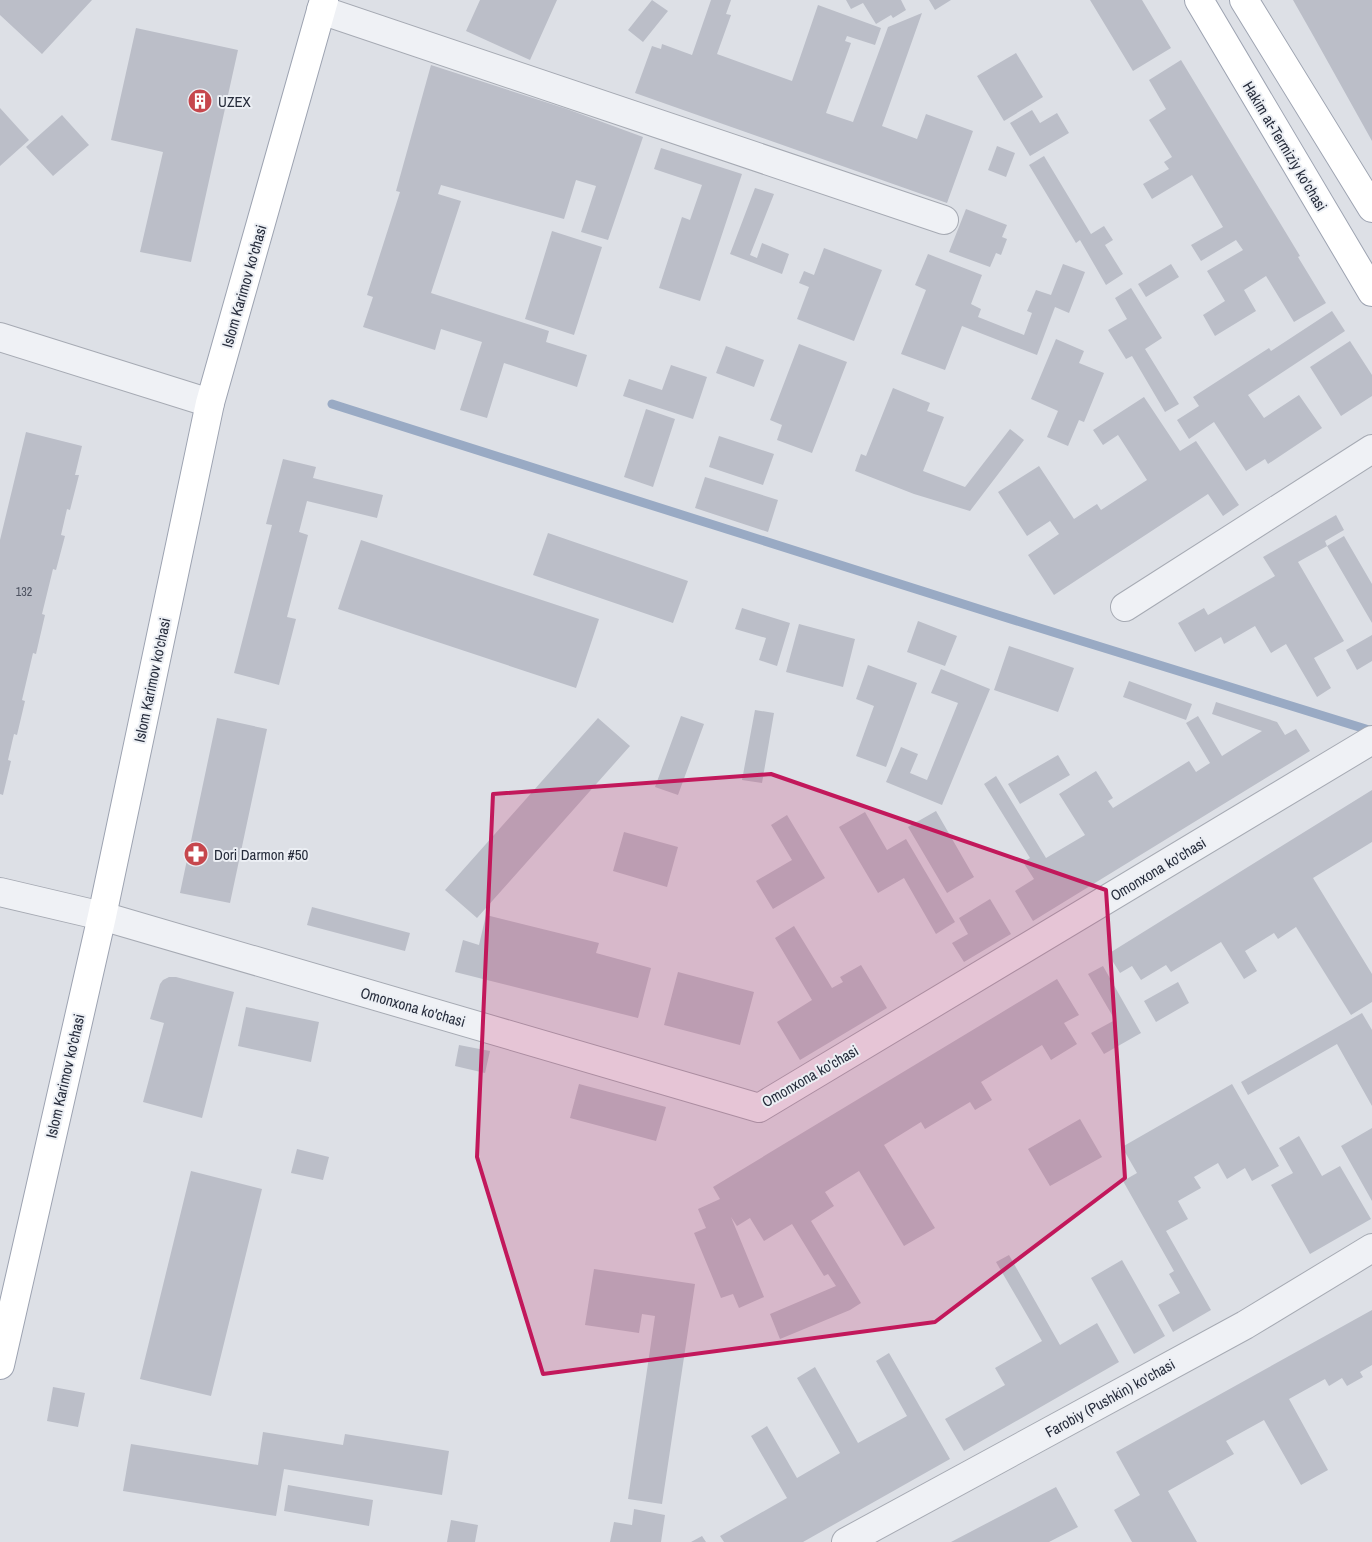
<svg xmlns="http://www.w3.org/2000/svg" width="1372" height="1542" font-family="'Archivo Narrow',sans-serif">
<style>
.lines{fill:none;stroke-linecap:round;stroke-linejoin:round}
.stream{stroke:#99aac4;stroke-width:9}
.building{fill:#bbbec8}
.minor-casing{stroke:#a6aab3;stroke-width:30}
.major-casing{stroke:#9da3b1;stroke-width:30}
.minor{stroke:#eff1f5;stroke-width:28}
.major{stroke:#fff;stroke-width:28}
.marked{fill:#c2185b;fill-opacity:0.2;stroke:#c2185b;stroke-width:4;stroke-linejoin:round}
.labels{text-anchor:middle;dominant-baseline:central;stroke-width:4;stroke-linejoin:round;paint-order:stroke}
.number-label{font-size:12px;fill:#4c515f}
.poi-label{font-size:15px;fill:#272d3c;stroke:#eceff4;text-anchor:start}
.street-label{font-size:15px;fill:#272d3c;stroke:#eceff4}
</style>
<rect width="100%" height="100%" fill="#dde0e6"/>
<g class="lines">
<path class="stream" d="M332,404L1001,616L1372,731"/>
</g>
<path class="building" d="M0,0H92L42,54L0,15Z
M480,0H557L530,60L466,31Z
M652,0L668,11L643,42L628,30Z
M711,0H731L726,14L731,15L717,54L792,81L818,5L881,28L875,45L847,36L845,41L851,43L826,113L853,122L888,27L922,13L882,126L917,139L926,114L973,131L947,203L635,93L652,46L661,49L662,44L692,55Z
M846,0H901L906,10L893,18L891,15L876,24L863,3L851,9Z
M929,0H951L935,10Z
M1090,0H1142L1171,48L1133,71Z
M1293,0H1372V141L1314,37Z
M136,28L238,50L191,262L140,252L163,152L111,140Z
M1016,53L1043,97L1004,121L977,76Z
M1181,60L1300,256L1298,257L1326,303L1294,322L1266,276L1244,290L1256,311L1215,336L1203,315L1225,301L1207,271L1243,250L1236,240L1201,261L1191,245L1223,227L1192,175L1152,199L1143,184L1169,169L1164,162L1172,157L1149,120L1166,109L1149,80Z
M431,65L567,109L643,137L608,240L581,232L596,186L576,180L564,219L441,185L438,194L461,201L431,293L549,331L546,342L587,355L577,387L504,363L487,418L460,410L482,342L441,329L435,350L363,327L373,297L367,295L400,192L396,191Z
M0,108L29,140L0,166Z
M1032,110L1040,123L1057,113L1069,133L1030,156L1010,123Z
M62,115L89,145L53,176L26,147Z
M997,146L1015,153L1006,177L988,170Z
M661,148L742,174L700,301L659,288L682,217L690,220L702,185L654,169Z
M1044,156L1091,234L1104,226L1113,240L1105,245L1123,274L1106,285L1080,240L1076,243L1029,165Z
M755,188L774,194L750,255L757,258L762,243L789,254L782,274L730,254Z
M966,209L1007,225L1002,237L1007,239L1001,255L996,253L990,267L949,252Z
M552,231L602,247L574,335L525,319Z
M824,248L882,270L854,341L797,319L809,287L799,283L804,271L814,275Z
M928,254L982,275L971,304L981,309L978,317L1024,335L1032,313L1027,311L1036,290L1051,295L1063,264L1085,272L1069,313L1055,307L1037,355L962,326L945,370L901,354L926,290L915,285Z
M1171,264L1179,277L1146,297L1138,284Z
M1131,288L1162,338L1145,349L1179,404L1165,412L1132,356L1126,359L1108,330L1127,319L1115,298Z
M1332,311L1345,331L1248,395L1264,418L1299,395L1322,428L1268,464L1265,459L1246,471L1214,422L1189,439L1177,420L1199,406L1193,397L1269,348L1271,351Z
M1056,339L1084,351L1079,363L1104,373L1084,422L1079,420L1068,446L1047,437L1058,411L1031,399Z
M1350,341L1372,375V396L1341,416L1310,367Z
M799,344L847,362L812,453L777,440L782,425L770,420Z
M726,346L764,360L754,387L716,373Z
M671,365L707,377L693,419L623,396L629,379L662,390Z
M893,388L930,403L927,411L944,417L923,471L965,487L1010,429L1024,440L970,511L914,494L855,471L861,454L866,456Z
M1144,397L1180,451L1196,441L1239,505L1223,516L1208,494L1054,595L1028,555L1059,534L1050,521L1027,536L998,492L1039,466L1074,519L1097,504L1101,510L1147,480L1118,435L1103,445L1093,430Z
M646,409L675,419L653,487L624,477Z
M26,432L82,446L75,475H79L70,510L67,509L61,535L65,536L56,570L53,569L42,614L45,615L36,654L33,653L22,700L25,701L17,735L14,734L8,760L11,761L3,795L0,794V540Z
M719,436L774,454L763,485L709,467Z
M283,459L316,467L313,478L383,495L377,518L307,501L299,532L308,535L287,617L296,619L279,685L234,673L272,525L266,524Z
M705,477L778,500L768,532L695,508Z
M1336,515L1344,530L1325,541L1327,546L1298,562L1344,641L1314,658L1331,688L1317,697L1286,644L1271,653L1255,626L1224,644L1221,637L1195,652L1178,623L1204,608L1208,615L1275,576L1263,557Z
M548,533L688,581L673,623L533,575Z
M1344,536L1372,584V623L1327,546Z
M361,540L599,619L576,688L338,609Z
M742,608L790,623L777,666L759,660L766,638L735,629Z
M918,621L957,636L945,666L907,652Z
M799,624L855,639L843,687L786,672Z
M1372,635V661L1357,670L1346,650Z
M1009,646L1074,668L1058,712L994,690Z
M868,665L917,683L886,767L856,756L874,706L856,699Z
M941,669L990,689L942,805L886,782L901,747L918,754L910,773L927,780L958,703L931,693Z
M1129,681L1192,704L1186,720L1123,697Z
M1216,702L1277,722L1285,735L1296,729L1310,751L1033,921L1015,891L1034,879L1023,862L1030,858L984,784L996,776L1046,858L1085,835L1059,794L1096,771L1113,798L1108,801L1113,808L1189,761L1196,772L1210,763L1186,723L1198,716L1222,756L1262,731L1212,714Z
M755,710L774,713L762,783L742,780Z
M681,716L704,724L678,795L655,787Z
M217,718L267,729L230,903L180,893Z
M598,718L630,746L477,918L445,890Z
M1058,755L1070,775L1020,804L1008,784Z
M1372,790V842L1313,878L1372,974V1002L1351,1015L1296,927L1278,939L1274,933L1245,951L1257,971L1244,979L1221,942L1171,972L1166,965L1141,980L1132,966L1120,973L1108,954Z
M936,811L974,877L947,893L908,827Z
M865,812L887,850L906,839L955,922L936,934L904,878L878,893L839,827Z
M787,815L825,878L773,909L756,881L792,860L771,825Z
M624,832L678,847L667,887L613,871Z
M990,899L1011,934L964,962L952,943L968,934L959,918Z
M312,907L410,933L405,951L307,925Z
M486,915L599,943L596,953L651,968L638,1018L455,972L463,940L479,945Z
M794,926L832,988L843,982L840,977L861,965L887,1008L800,1060L777,1022L812,1000L775,938Z
M1103,966L1141,1033L1104,1054L1091,1033L1115,1020L1088,974Z
M678,972L754,992L740,1045L664,1025Z
M169,977H176L234,992L202,1118L143,1102L164,1023L150,1019L160,984L163,980Z
M1057,979L1079,1015L1064,1023L1077,1044L1051,1060L1042,1045L981,1082L992,1100L975,1110L970,1102L925,1129L921,1122L884,1145L935,1228L904,1246L859,1171L825,1192L834,1206L811,1221L861,1303L850,1310L780,1339L770,1314L836,1286L828,1274L824,1276L792,1224L764,1241L750,1218L737,1226L731,1217L764,1297L739,1308L733,1294L721,1298L694,1233L706,1228L698,1209L720,1199L713,1187Z
M1178,982L1189,1003L1156,1022L1144,1001Z
M246,1007L319,1022L311,1062L238,1046Z
M1362,1013L1372,1030V1106L1337,1044L1248,1095L1241,1082Z
M459,1045L490,1051L485,1073L455,1066Z
M579,1084L666,1107L656,1141L570,1118Z
M1232,1084L1279,1166L1252,1181L1245,1168L1227,1179L1218,1163L1194,1177L1201,1188L1178,1201L1188,1219L1166,1231L1211,1310L1173,1332L1158,1305L1180,1293L1169,1274L1174,1271L1123,1181L1137,1173L1122,1147Z
M1080,1119L1102,1157L1050,1186L1028,1149Z
M1372,1128V1201L1341,1146Z
M1299,1136L1322,1176L1340,1166L1371,1219L1310,1254L1271,1185L1293,1173L1279,1148Z
M297,1149L329,1157L323,1180L291,1173Z
M191,1171L262,1189L211,1396L140,1379Z
M1009,1255L1060,1345L1097,1323L1119,1362L964,1451L945,1419L1005,1385L995,1368L1042,1341L996,1262Z
M1122,1260L1165,1336L1134,1354L1091,1278Z
M594,1269L695,1284L662,1504L628,1499L655,1316L642,1314L639,1333L585,1325Z
M1372,1310V1365L1360,1372L1363,1377L1347,1386L1342,1378L1329,1386L1325,1379L1289,1399L1328,1470L1301,1485L1264,1420L1226,1441L1234,1454L1168,1491L1197,1542H1132L1114,1510L1140,1495L1116,1452Z
M889,1353L950,1459L803,1542H724L720,1536L787,1498L751,1436L767,1426L797,1478L840,1453L797,1378L815,1367L858,1443L907,1416L876,1361Z
M53,1387L85,1393L78,1427L47,1421Z
M263,1432L343,1445L345,1434L449,1451L442,1495L284,1469L276,1516L123,1491L131,1444L258,1465Z
M288,1485L373,1500L369,1526L284,1511Z
M1056,1487L1078,1527L1049,1542H951Z
M634,1509L665,1515L661,1542H610L614,1522L632,1525Z
M451,1520L478,1525L475,1542H447Z
M702,1536L706,1542H691Z"/>
<g class="lines">
<defs>
<path id="minor" d="M321,10L944,220
M0,337L210,403
M1125,607L1372,449
M0,892L102,916L759,1108L1372,740
M846,1542L1245,1325L1372,1248"/>
<path id="major" d="M1199,0L1372,292
M1244,0L1372,208
M0,1365L102,916L210,403L324,0"/>
</defs>
<use href="#minor" class="minor-casing"/>
<use href="#major" class="major-casing"/>
<use href="#minor" class="minor"/>
<use href="#major" class="major"/>
</g>
<path class="marked" d="M771,774L1106,890L1125,1178L935,1322L543,1374L477,1157L493,794Z"/>
<defs>
<symbol id="building-disc" viewBox="-11 -11 22 22"><circle r="9.5" fill="#c6474d" stroke="#eceff4"/><path d="M-4-6H4V6H1V3H-1V6H-4ZM-2.5-4.3h1.7v1.8h-1.7ZM.8-4.3h1.7v1.8H.8ZM-2.5-1h1.7V.8h-1.7ZM.8-1h1.7V.8H.8Z" fill="#fff"/></symbol>
<symbol id="pharmacy-disc" viewBox="-11 -11 22 22"><circle r="9.5" fill="#c6474d" stroke="#eceff4"/><path d="M-2-6h4v4h4v4h-4v4h-4v-4h-4v-4h4Z" fill="#fff"/></symbol>
</defs>
<g fill-rule="evenodd">
<use href="#building-disc" x="186" y="87" width="28" height="28"/>
<use href="#pharmacy-disc" x="182" y="840" width="28" height="28"/>
</g>
<g class="labels">
<g class="number-label">
<text x="24" y="592">132</text>
</g>
<g class="poi-label">
<text x="218" y="101">UZEX</text>
<text x="214" y="854">Dori Darmon #50</text>
</g>
<g class="street-label">
<text transform="translate(1285 146) rotate(59)">Hakim at-Termiziy ko'chasi</text>
<text transform="translate(244 286) rotate(-74)">Islom Karimov ko'chasi</text>
<text transform="translate(152 680) rotate(-78)">Islom Karimov ko'chasi</text>
<text transform="translate(1158 869) rotate(-31)">Omonxona ko'chasi</text>
<text transform="translate(413 1007) rotate(16)">Omonxona ko'chasi</text>
<text transform="translate(65 1076) rotate(-77)">Islom Karimov ko'chasi</text>
<text transform="translate(810 1076) rotate(-30)">Omonxona ko'chasi</text>
<text transform="translate(1110 1398) rotate(-29)">Farobiy (Pushkin) ko'chasi</text>
</g>
</g>
</svg>
